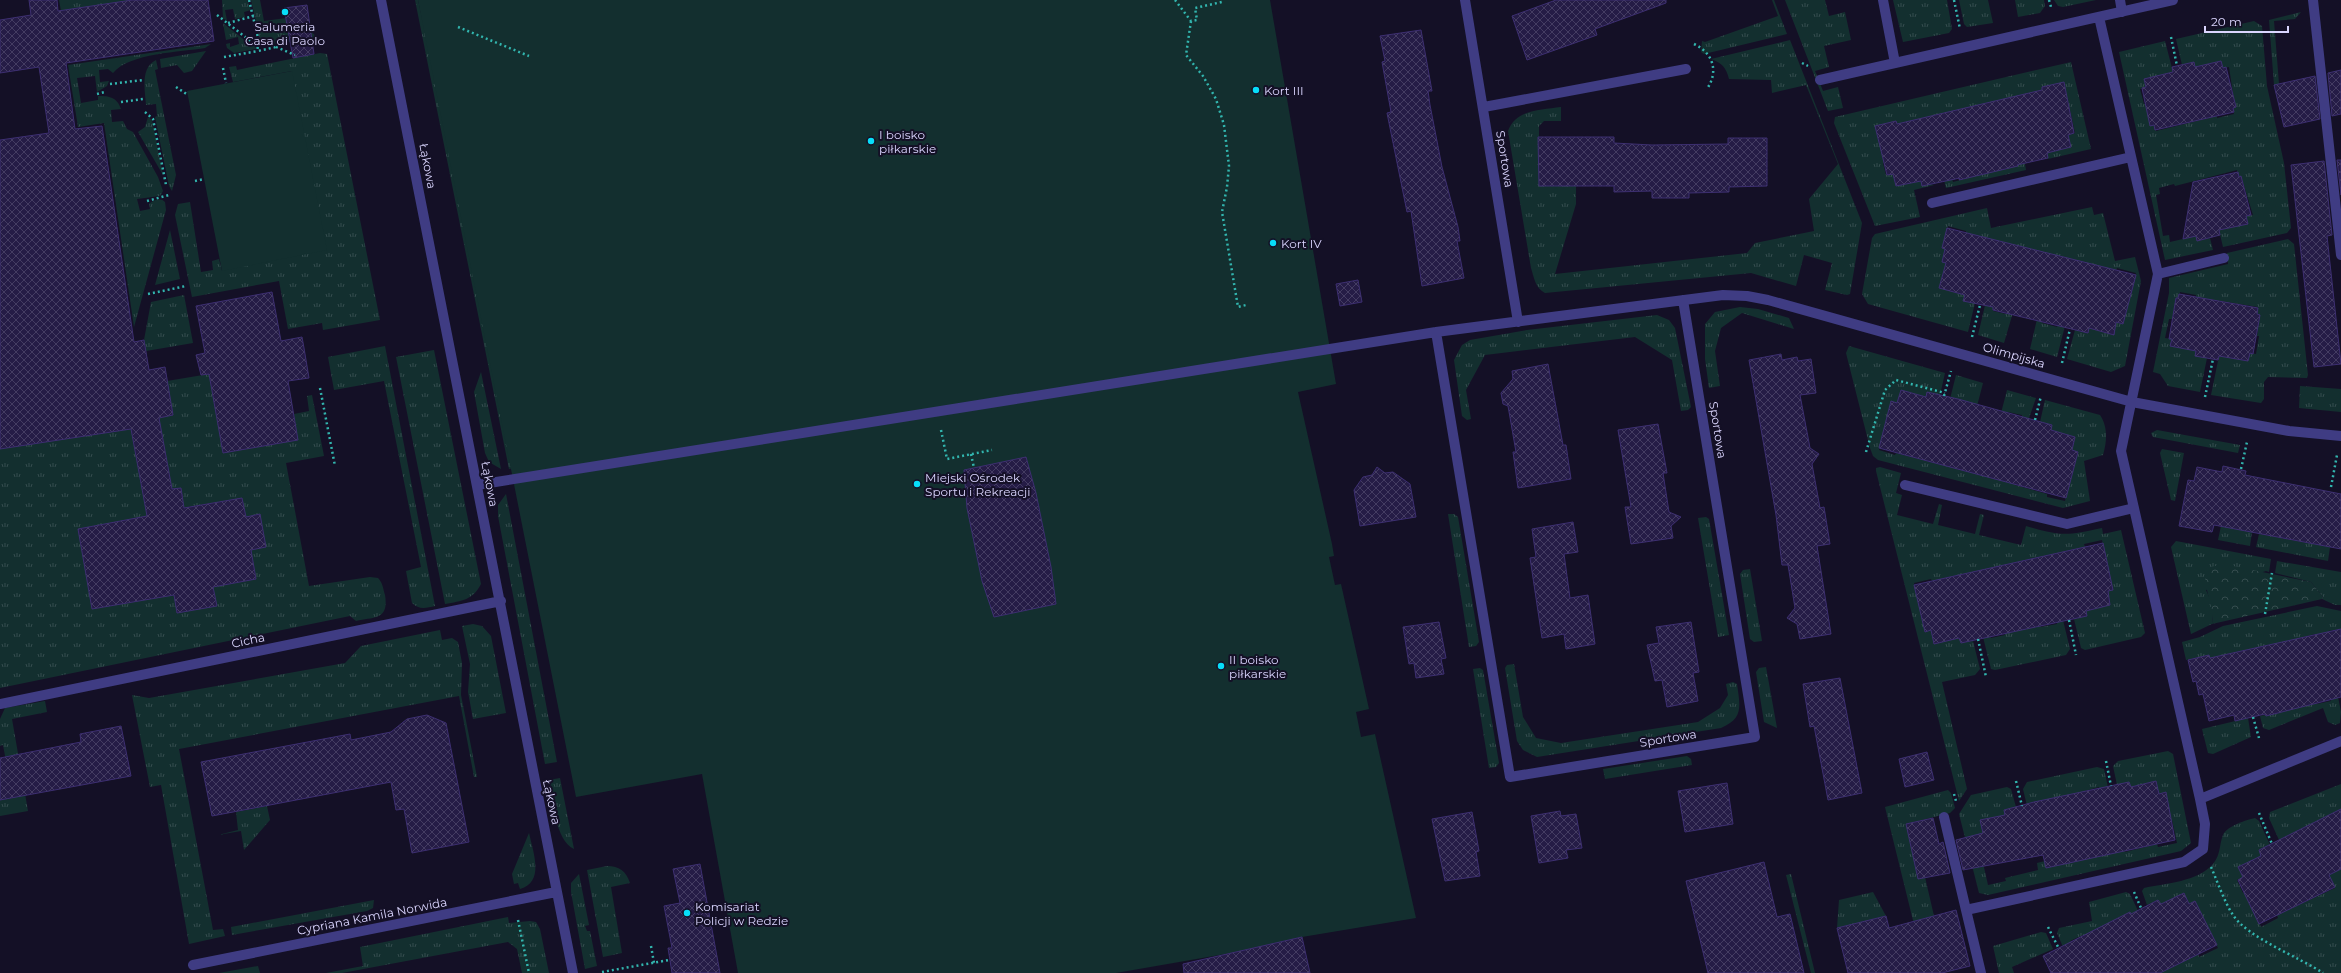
<svg xmlns="http://www.w3.org/2000/svg" width="2341" height="973" font-family="Montserrat,sans-serif">
<style>
.grass{fill:url(#grass-tufts)}
.park{fill:url(#park-crowns)}
.garden{fill:#132f2f}
.building{fill:url(#building-cross-hatch);stroke:#3d2f71}
.lines{fill:none;stroke-linecap:round;stroke-linejoin:round}
.path{stroke:#32b5ae;stroke-width:2.5;stroke-dasharray:2 3;stroke-linecap:butt}
.minor{stroke:#3f3c83;stroke-width:10}
.poi-dot{fill:#07def9;stroke:#141026;stroke-width:1.5}
.labels{text-anchor:middle;dominant-baseline:central;stroke-width:4;stroke-linejoin:round;paint-order:stroke}
.poi-label{font-size:12px;fill:#dad5fe;stroke:#141026;text-anchor:start}
.street-label{font-size:12px;fill:#dad5fe;stroke:#141026}
</style>
<defs>
<pattern id="grass-tufts" width="24" height="20" patternUnits="userSpaceOnUse"><rect width="24" height="20" fill="#132f2f"/><path d="M3 7l-1-3M5 7V3M7 7l1-3M15 17l-1-3M17 17v-4M19 17l1-3" fill="none" stroke="#354c4e"/></pattern>
<pattern id="park-crowns" width="20" height="18" patternUnits="userSpaceOnUse"><rect width="20" height="18" fill="#132f2f"/><path d="M2 6a3 3 0 1 1 6 0M12 15a3 3 0 1 1 6 0" fill="none" stroke="#354c4e"/></pattern>
<pattern id="building-cross-hatch" width="8" height="8" patternUnits="userSpaceOnUse"><rect width="8" height="8" fill="#251c46"/><path d="M0 0l8 8M0 8l8-8" fill="none" stroke="#443c62"/></pattern>
</defs>
<rect width="100%" height="100%" fill="#141026"/>
<path class="grass" d="M59,0H132L61,11Z
M222,0H247L251,10L244,12L245,17L235,19L233,9L225,10L227,21L223,18Z
M251,0H260L264,21L294,17L317,37L276,44L260,39Z
M415,0H418L523,466L509,469Z
M1772,0H1774L1787,34L1704,54L1701,52L1702,41L1705,42L1778,16Z
M1785,0H1825L1829,16L1845,12L1851,40L1824,46L1829,67L1815,71L1823,91L1838,87L1843,108L1828,111Z
M1893,0H1947L1952,29L1949,33L1903,42Z
M1959,0H1988L1993,23L1967,27L1964,24Z
M2015,0H2044L2045,6L2040,13L2018,17Z
M2054,0H2096L2063,7L2058,6Z
M2301,12L2295,19L2274,21L2279,84L2274,85L2269,20Z
M2254,21L2262,26L2267,86L2284,163L2291,228L2287,233L2223,247L2219,230L2248,224L2246,216L2253,215L2241,176L2239,177L2237,170L2175,186L2174,184L2159,188L2160,194L2156,195L2163,236L2169,235L2170,242L2196,236L2198,241L2210,238L2213,250L2165,260L2119,52L2165,41L2173,72L2145,79L2146,87L2140,89L2144,104H2145L2156,131L2217,116V118L2234,114L2233,108L2235,107L2229,67L2223,68L2221,61L2195,67L2194,62L2182,65L2176,39Z
M223,23L252,46L255,45L256,49L234,53L227,48L226,44L230,43V47L239,44L238,37L226,40Z
M1790,40L1862,223L1850,294L1847,295L1825,290L1832,263L1804,255L1796,286L1751,273L1545,293C1535,288 1534,277 1531,268L1508,131C1516,109 1541,110 1561,107V121H1544L1539,126V185L1576,186V204L1555,274L1747,253L1755,243L1814,231L1809,199L1838,164L1806,85L1772,93L1771,80L1729,79C1726,67 1722,63 1711,59Z
M211,44L205,48C181,52 129,53 113,73L108,69L99,70L100,82L109,81L107,86L97,92L95,76L77,78L81,103L98,100V96C109,96 117,97 121,109L111,110L112,122L123,121L127,129L133,132L158,177L163,191L160,196L137,199L140,211L150,209L149,204C153,200 161,197 165,202L166,210L134,327L104,123L78,127L68,65Z
M206,51L192,71L184,73L177,65L161,68L160,59Z
M320,53L327,54L380,320L323,330L322,323L288,329L279,281L192,297L175,215L178,204L190,202L201,272L213,270L212,261L219,259L222,271L292,71L233,82L229,67L236,66L237,70Z
M156,60L158,69L155,70L176,175L172,191L169,186L155,117L157,116L156,104L146,105C145,90 140,68 156,60Z
M2071,62L2091,149L2048,159L2047,153L2071,147L2068,135L2075,133L2064,83L2042,87L2043,90L1897,124L1896,121L1876,126L1886,162L1883,163L1886,175L1893,174L1896,186L1921,181L1934,185L1914,190L1920,217L1875,226L1834,123L1835,117Z
M148,117L152,120L163,175L138,132L145,127Z
M2024,158L2026,170L1946,188L1943,176L1951,175L1953,182L1968,178L1966,172L2002,170L2017,166L2016,160Z
M2092,207L2094,215L2103,213L2115,261L2135,257L2141,281L2125,366L2111,372L2067,359L2075,330L2087,333L2089,328L2113,335L2116,322L2123,324L2128,295H2131L2136,273L2117,268L2116,271L1966,233V231L1948,226L1942,248L1945,249L1942,262L1946,263L1939,288L1965,295L1964,301L1975,303L1968,332L1868,304L1862,294L1872,238L1875,234L1987,208L1991,228Z
M170,230L180,279L155,285Z
M2288,239L2294,244L2308,375L2307,378L2268,377L2264,382V399L2261,403L2211,395L2219,356L2248,361L2250,353L2256,354L2259,336H2257L2260,315L2257,314L2258,307L2196,297V295L2180,292L2178,298H2176L2172,319H2169L2165,338L2172,339L2170,346L2196,351L2195,356L2207,358L2200,392L2168,386L2160,374L2153,372L2169,293V278L2228,264L2227,253Z
M184,295L193,343L146,351L144,340L151,302Z
M1986,301L1994,303L1993,311L2006,314L2009,308L2014,309L2004,343L1978,335Z
M1740,307L1758,309L1789,318L1794,329L1742,313L1721,328L1715,351L1720,386L1709,388L1705,359V324L1715,312Z
M1657,315L1669,320L1675,328L1691,407L1688,410L1681,411L1672,360L1635,337L1485,355L1466,390L1471,419L1467,420L1462,416L1454,360L1462,345L1470,340L1527,330Z
M2038,315L2044,317L2042,323L2057,327L2059,320L2066,322L2057,357L2030,349Z
M385,346L435,606C426,608 419,610 412,603L406,571L421,567L384,381L334,390L328,357Z
M1849,346L1945,373L1940,395L1927,392L1926,397L1901,390C1895,411 1884,429 1879,450L1895,455L1896,453L2003,481L2017,478L2015,485L2047,494V497L2065,501L2078,452L2072,450L2075,437L2051,430L2040,422L2045,400L2100,415C2108,427 2107,441 2103,455L2084,461L2090,501L2063,508L1878,460L1873,456L1870,448L1846,353Z
M434,350L481,584C473,600 462,601 445,604L396,357Z
M481,372L501,469L489,462L485,453L474,392Z
M209,374L223,453L298,440L294,414L309,411L307,396L312,395L324,456L286,463L309,586L370,577L378,578C383,583 383,589 385,595C389,620 375,617 356,621L350,616L0,688V449L131,429L147,516L78,529L92,609L174,595L177,612L216,606L213,587L256,579L251,550L259,514L246,517L242,498L175,509L183,497L181,488L172,489L159,418L173,415L167,381Z
M1956,375L1983,383L1976,410L1949,403Z
M2300,386L2341,389V412L2299,408Z
M2007,390L2036,398L2027,424L2021,422L2022,415L2008,412L2006,418L2000,417Z
M2157,430L2240,445L2238,453L2153,437L2151,433Z
M2162,449L2184,453L2175,501L2171,500L2160,453Z
M1880,467L1901,473L1896,493L1902,495L1897,515L1933,524L1939,504L1942,505L1938,525L1975,534L1980,514L1984,515L1979,535L2021,545L2026,526C2061,536 2066,536 2102,528L2103,534L2121,530L2145,633L2141,637L2085,650L2081,648L2074,619L2087,616L2086,611L2110,605L2108,591L2113,590L2105,563L2107,562L2102,540L2084,544L2085,547L1932,581L1931,579L1914,583L1925,632L1931,630L1934,644L1959,638L1961,643L1973,641L1980,669L1975,675L1942,682L1967,789L1959,801L1876,471V468Z
M506,494L557,762L545,764L498,516V505Z
M1448,514H1454L1458,517L1479,642L1476,646L1469,647Z
M1706,517L1709,519L1729,635L1718,637L1698,518Z
M2221,526L2252,532L2250,546L2218,540Z
M2259,534L2330,547L2328,561L2256,547Z
M2176,541L2271,559L2269,572L2266,571L2206,590L2213,606L2212,624L2191,634L2171,547Z
M2277,561L2341,572V605H2335L2322,599L2323,597L2311,582L2275,573Z
M1750,569L1762,641L1754,642L1750,639L1740,574L1743,570Z
M2317,606L2341,611V629L2328,631L2330,638L2317,641L2315,634L2296,639L2275,658L2272,644L2210,658L2209,655L2186,660L2182,642L2200,637L2223,626Z
M2062,616L2070,649L2066,655L1995,670L1991,669L1982,633L1989,631L1991,638L2005,635L2004,629L2040,621L2041,627L2057,624L2055,618Z
M473,624L482,626L491,636L506,713L473,719L468,692L470,664L462,626Z
M440,630L442,640L452,638L458,642L462,663L461,695L477,777H474L459,696L179,749L213,930L223,929L225,936L189,944L161,785L150,787L132,695L149,698L345,663L361,646Z
M1514,664L1523,717L1536,738L1561,743L1698,722L1720,708L1728,695L1726,684L1733,682L1737,684C1740,706 1744,718 1721,728L1537,757L1523,750L1517,741L1505,668L1507,665Z
M1766,667L1777,728L1764,722L1756,672L1759,668Z
M1480,668L1483,670L1499,763L1496,767L1489,768L1473,669Z
M2329,694L2338,697L2341,712L2340,723L2335,725L2328,722L2323,708L2269,730L2263,728L2260,716L2281,712L2280,706L2316,698L2317,704L2331,701Z
M45,701L47,712L12,719L28,811L0,816V800L13,798L3,745L0,746V719L5,708Z
M2248,718L2251,737L2213,754L2208,753L2202,729Z
M2168,751L2173,754L2191,843L2181,851L1988,895L1979,893L1959,814L1971,795L2007,787L2011,789L2016,807L2005,810V815L1980,820L1983,833V863L1988,885L2006,881L2005,878L2038,870L2037,863L2049,860L2123,844L2125,852L2157,844L2158,847L2177,843L2172,820H2169L2166,793L2159,794L2156,781L2131,787L2129,783L2117,785L2113,766L2118,761Z
M1687,756L1691,759L1692,765L1605,779L1603,769Z
M2097,767L2104,769L2109,792L2101,794L2099,787L2085,791L2086,797L2034,802L2028,810L2023,789L2027,782Z
M560,778L574,849C555,840 553,800 549,780Z
M2341,784V809L2333,813L2336,819L2303,835L2300,829L2287,836L2289,842L2279,840L2269,818L2270,812Z
M1948,790L1951,793L1955,808L1950,813L1906,824L1925,877L1934,916L1929,918L1943,973H1949H1926L1885,807Z
M267,806L270,820L244,850L241,831L218,835L238,830L236,812Z
M2255,818L2259,821L2270,845L2259,850L2261,856L2238,867L2243,877L2237,880L2243,893L2247,892L2261,927L2278,918L2277,915L2335,888L2329,875L2341,869V973H2160L2198,954L2199,957L2218,948L2195,901L2189,904L2184,893L2161,904L2158,900L2147,905L2142,891L2144,888C2167,883 2197,882 2213,864C2221,854 2219,845 2223,835C2227,826 2246,820 2255,818Z
M529,833C533,852 545,882 520,889L518,883L514,884L512,874Z
M607,866C619,866 626,871 630,883L611,887L622,953L603,957L587,870Z
M579,874L589,925L585,926L587,931H590L597,966L585,969L571,892V883Z
M1791,874L1815,973H1811L1786,875Z
M1873,892L1886,916L1837,928L1839,900Z
M2126,892L2130,894L2140,915L2133,918L2130,912L2116,919L2119,924L2086,940L2083,935L2070,941L2073,947H2063L2057,933L2059,928L2092,921L2089,902Z
M374,900L373,908L367,911L232,935L231,927Z
M508,917L509,923L530,921L536,922L540,929L549,973H522L517,949L508,942L342,973H326L363,966L360,947Z
M2041,932L2046,933L2053,949L2012,967L2014,973H1999L1993,946Z
M258,966L260,973H219Z"/>
<path class="park" d="M2223,564L2311,582L2323,597L2322,599L2212,624C2214,607 2206,594 2205,577L2211,567Z"/>
<path class="garden" d="M418,0H1270L1336,384L1298,392L1332,544L1334,556L1329,557L1335,585L1341,584L1369,709L1356,712L1361,737L1375,734L1416,918L1302,937L1231,953L1116,973H738L702,774L576,797Z
M292,71L327,250L222,271L187,91Z"/>
<path class="building" d="M29,0H57L58,11L132,0H208L214,41L66,63L75,129L102,126L134,342L144,340L149,370L165,367L173,415L159,418L172,489L181,488L184,508L242,498L246,517L260,514L266,547L251,550L256,579L213,587L217,606L177,613L174,595L92,609L78,529L147,516L131,429L0,449V140L49,133L39,67L0,73V20L31,15Z
M1556,0H1666V3L1595,29L1597,35L1527,60L1512,16Z
M307,5L314,54L293,58L284,8Z
M1421,30L1432,91H1428L1430,105L1442,167L1458,227L1460,241H1457L1464,278L1422,286L1411,211L1407,212L1387,113L1391,112L1382,62L1385,61L1380,36Z
M2221,61L2223,68L2226,67L2236,107L2233,108L2234,112L2155,130L2154,125L2150,126L2142,88L2146,87L2144,79L2173,72L2172,67L2194,62L2195,67Z
M2341,70V114L2332,116L2328,73Z
M2315,76L2320,119L2284,127L2274,85Z
M2064,82L2074,133L2068,135L2071,147L2047,153L2048,158L2017,165L2018,166L1959,180L1960,178L1922,186L1921,181L1896,186L1893,174L1887,175L1875,126L1896,121L1897,124L2012,97L2042,90V87Z
M1538,137H1614V143L1652,145L1728,144V138H1767V186L1729,187V192L1689,193V198H1652V191L1614,192V186H1539Z
M2337,160H2341V195Z
M2324,161L2332,235L2327,236L2341,364L2314,367L2291,165Z
M2238,172L2239,177L2241,176L2251,215L2246,216L2248,224L2219,230L2220,235L2197,241L2196,236L2183,239L2193,182Z
M1947,228L2136,275L2123,324L2116,322L2114,335L2089,328L2088,333L1993,310V307L1963,301L1965,295L1939,288L1946,263L1942,262L1945,249L1942,248Z
M1358,280L1362,302L1340,306L1336,284Z
M272,292L281,341L302,337L304,348L309,378L288,381L298,440L223,453L209,374L201,375L196,355L205,353L196,306Z
M2179,294L2258,308L2257,314L2260,315L2253,354L2250,353L2248,361L2219,356L2218,360L2195,356L2196,351L2170,346L2172,339H2169L2176,298H2178Z
M1781,354L1782,360L1797,357L1798,361L1811,359L1816,393L1800,395L1810,448L1819,454L1812,464L1820,508L1824,507L1830,544L1817,546L1831,634L1800,639L1797,624L1787,618L1795,608L1788,565H1782L1776,515L1749,360Z
M1548,364L1563,445H1566L1571,479L1518,488L1513,452H1516L1508,406L1503,404L1501,393L1513,379L1512,371Z
M1901,390L1926,397L1927,392L1958,399L2052,425L2051,430L2075,437L2072,450L2078,452L2066,498L1879,448L1891,401L1897,403Z
M1658,424L1667,473H1663L1669,512L1681,517L1671,526L1673,538L1631,544L1625,507H1631L1618,430Z
M1026,457L1036,493L1051,567L1056,604L994,617L982,581L967,508L964,470Z
M2223,466L2246,471L2245,475L2341,494V549L2214,525L2212,532L2179,526L2188,480L2194,481L2197,467L2222,472Z
M1377,467L1385,473L1393,472L1410,484L1416,517L1360,526L1354,490L1363,477L1372,475Z
M1573,522L1578,552L1564,554L1570,598L1588,595L1595,644L1566,649L1564,634L1542,638L1530,558L1536,557L1532,529Z
M2103,543L2113,590L2108,591L2110,605L2086,611L2087,616L1961,643L1959,638L1934,644L1931,630L1925,632L1914,585Z
M1439,622L1446,658L1441,659L1444,674L1416,678L1414,663L1409,664L1403,627Z
M1691,622L1699,672L1693,673L1698,701L1667,707L1662,680L1655,681L1647,645L1659,643L1656,627Z
M2341,629V697L2266,716L2265,714L2235,721L2234,715L2209,721L2203,694L2199,695L2196,681L2193,682L2188,660L2209,655L2210,658Z
M1840,678L1862,793L1828,800L1814,726L1810,727L1803,684Z
M427,715L446,723L469,842L412,853L404,809L396,810L391,782L212,816L201,762L350,734L351,740L391,732L407,719Z
M121,726L131,776L0,800V758L81,742L80,734Z
M1927,752L1934,780L1905,787L1899,759Z
M2156,781L2159,794L2166,792L2175,840L2046,868L2043,855L1963,870L1956,840L1983,833L1980,820L2005,815L2004,810L2034,802L2129,782L2131,787Z
M1727,783L1733,824L1685,832L1678,791Z
M2341,809V869L2329,875L2335,887L2259,924L2238,880L2243,877L2238,867L2261,856L2259,850Z
M1560,811L1561,816L1576,814L1582,848L1566,850L1568,858L1539,863L1531,816Z
M1472,812L1479,851L1476,852L1480,876L1445,881L1432,819Z
M1933,818L1939,844L1943,842L1950,873L1918,879L1906,824Z
M1764,862L1777,917L1790,914L1804,973H1708L1686,881Z
M700,864L720,973H672L668,948H672L664,906L680,903L673,869Z
M2184,893L2189,904L2195,901L2217,945L2160,973H2051L2043,956L2130,912L2131,914L2158,900L2161,904Z
M1956,910L1970,966L1942,973H1848L1837,928L1886,916L1889,928Z
M1302,937L1310,973H1184L1183,964Z"/>
<g class="lines">
<path class="path" d="M249,0L259,42
M1175,0L1191,21L1197,20L1195,8L1222,2
M1954,0L1960,29
M2049,0L2051,7
M217,15L253,43L262,41L295,55
M1191,21L1186,55L1203,76L1216,99L1224,125L1229,166L1227,187L1222,212L1238,307L1246,305
M228,23L254,16
M458,27L529,56
M2171,37L2177,66
M257,42L258,51L276,47
M1694,44C1713,53 1719,71 1707,89
M224,57L258,51
M1802,63L1808,66
M223,68L226,83
M110,84L143,80
M176,87L188,95
M97,94L105,92
M121,102L143,99
M145,112L153,119L166,185
M195,181L204,179
M147,201L169,195
M148,294L186,286
M1972,337L1980,305
M2062,363L2070,329
M320,388L335,466
M1944,396L1951,371
M2205,397L2213,359
M2035,420L2041,396
M941,430L947,459L992,450
M1866,452L1885,390L1896,380L1945,393
M971,454L974,468
M2241,469L2247,442
M2331,487L2337,455
M2265,614L2272,573
M2069,620L2076,655
M1978,639L1986,677
M2253,717L2259,738
M2106,761L2111,786
M2016,781L2022,806
M1954,794L1956,801
M2259,813L2272,844
M2211,867C2218,883 2224,901 2233,915C2248,938 2299,957 2323,973
M2134,892L2141,908
M518,920L529,973
M2048,927L2059,949
M651,946L654,963
M602,972L669,960"/>
<path class="minor" d="M381,0L573,973
M1465,0L1518,322
M1883,0L1895,63
M2120,0L2122,12
M2313,0L2341,255
M1820,80L2173,0
M1484,107L1686,69
M1932,203L2131,157
M2158,274L2224,258
M1436,332L1510,777L1755,737L1683,300
M477,485L1436,332L1723,295L1747,296L1768,300L2132,402L2289,431L2341,436
M1905,485L2067,524L2134,508
M0,704L501,601
M2200,799L2341,741
M1944,817L1966,910
M193,965L556,892
M1981,973L1966,910L2184,862L2203,849L2205,824L2200,799L2121,451L2158,274L2099,17"/>
</g>
<g class="poi-dot">
<circle cx="285" cy="12" r="4"/>
<circle cx="1256" cy="90" r="4"/>
<circle cx="871" cy="141" r="4"/>
<circle cx="1273" cy="243" r="4"/>
<circle cx="917" cy="484" r="4"/>
<circle cx="1221" cy="666" r="4"/>
<circle cx="687" cy="913" r="4"/>
</g>
<g class="labels">
<g class="poi-label">
<text x="285" y="26" text-anchor="middle">Salumeria<tspan x="285" dy="14">Casa di Paolo</tspan></text>
<text x="1264" y="90">Kort III</text>
<text x="879" y="134">I boisko<tspan x="879" dy="14">piłkarskie</tspan></text>
<text x="1281" y="243">Kort IV</text>
<text x="925" y="477">Miejski Ośrodek<tspan x="925" dy="14">Sportu i Rekreacji</tspan></text>
<text x="1229" y="659">II boisko<tspan x="1229" dy="14">piłkarskie</tspan></text>
<text x="695" y="906">Komisariat<tspan x="695" dy="14">Policji w Redzie</tspan></text>
</g>
<g class="street-label">
<text transform="translate(1505 159) rotate(81)">Sportowa</text>
<text transform="translate(428 166) rotate(79)">Łąkowa</text>
<text transform="translate(2014 355) rotate(16)">Olimpijska</text>
<text transform="translate(1718 430) rotate(81)">Sportowa</text>
<text transform="translate(490 484) rotate(79)">Łąkowa</text>
<text transform="translate(248 640) rotate(-12)">Cicha</text>
<text transform="translate(1668 738) rotate(-9)">Sportowa</text>
<text transform="translate(552 802) rotate(78)">Łąkowa</text>
<text transform="translate(372 916) rotate(-11)">Cypriana Kamila Norwida</text>
</g>
</g>
<path d="M2205 26v6h83v-6" fill="none" stroke="#dad5fe" stroke-width="2"/>
<text x="2211" y="26" font-size="12" fill="#dad5fe" stroke="#141026" stroke-width="3" paint-order="stroke">20 m</text>
</svg>
